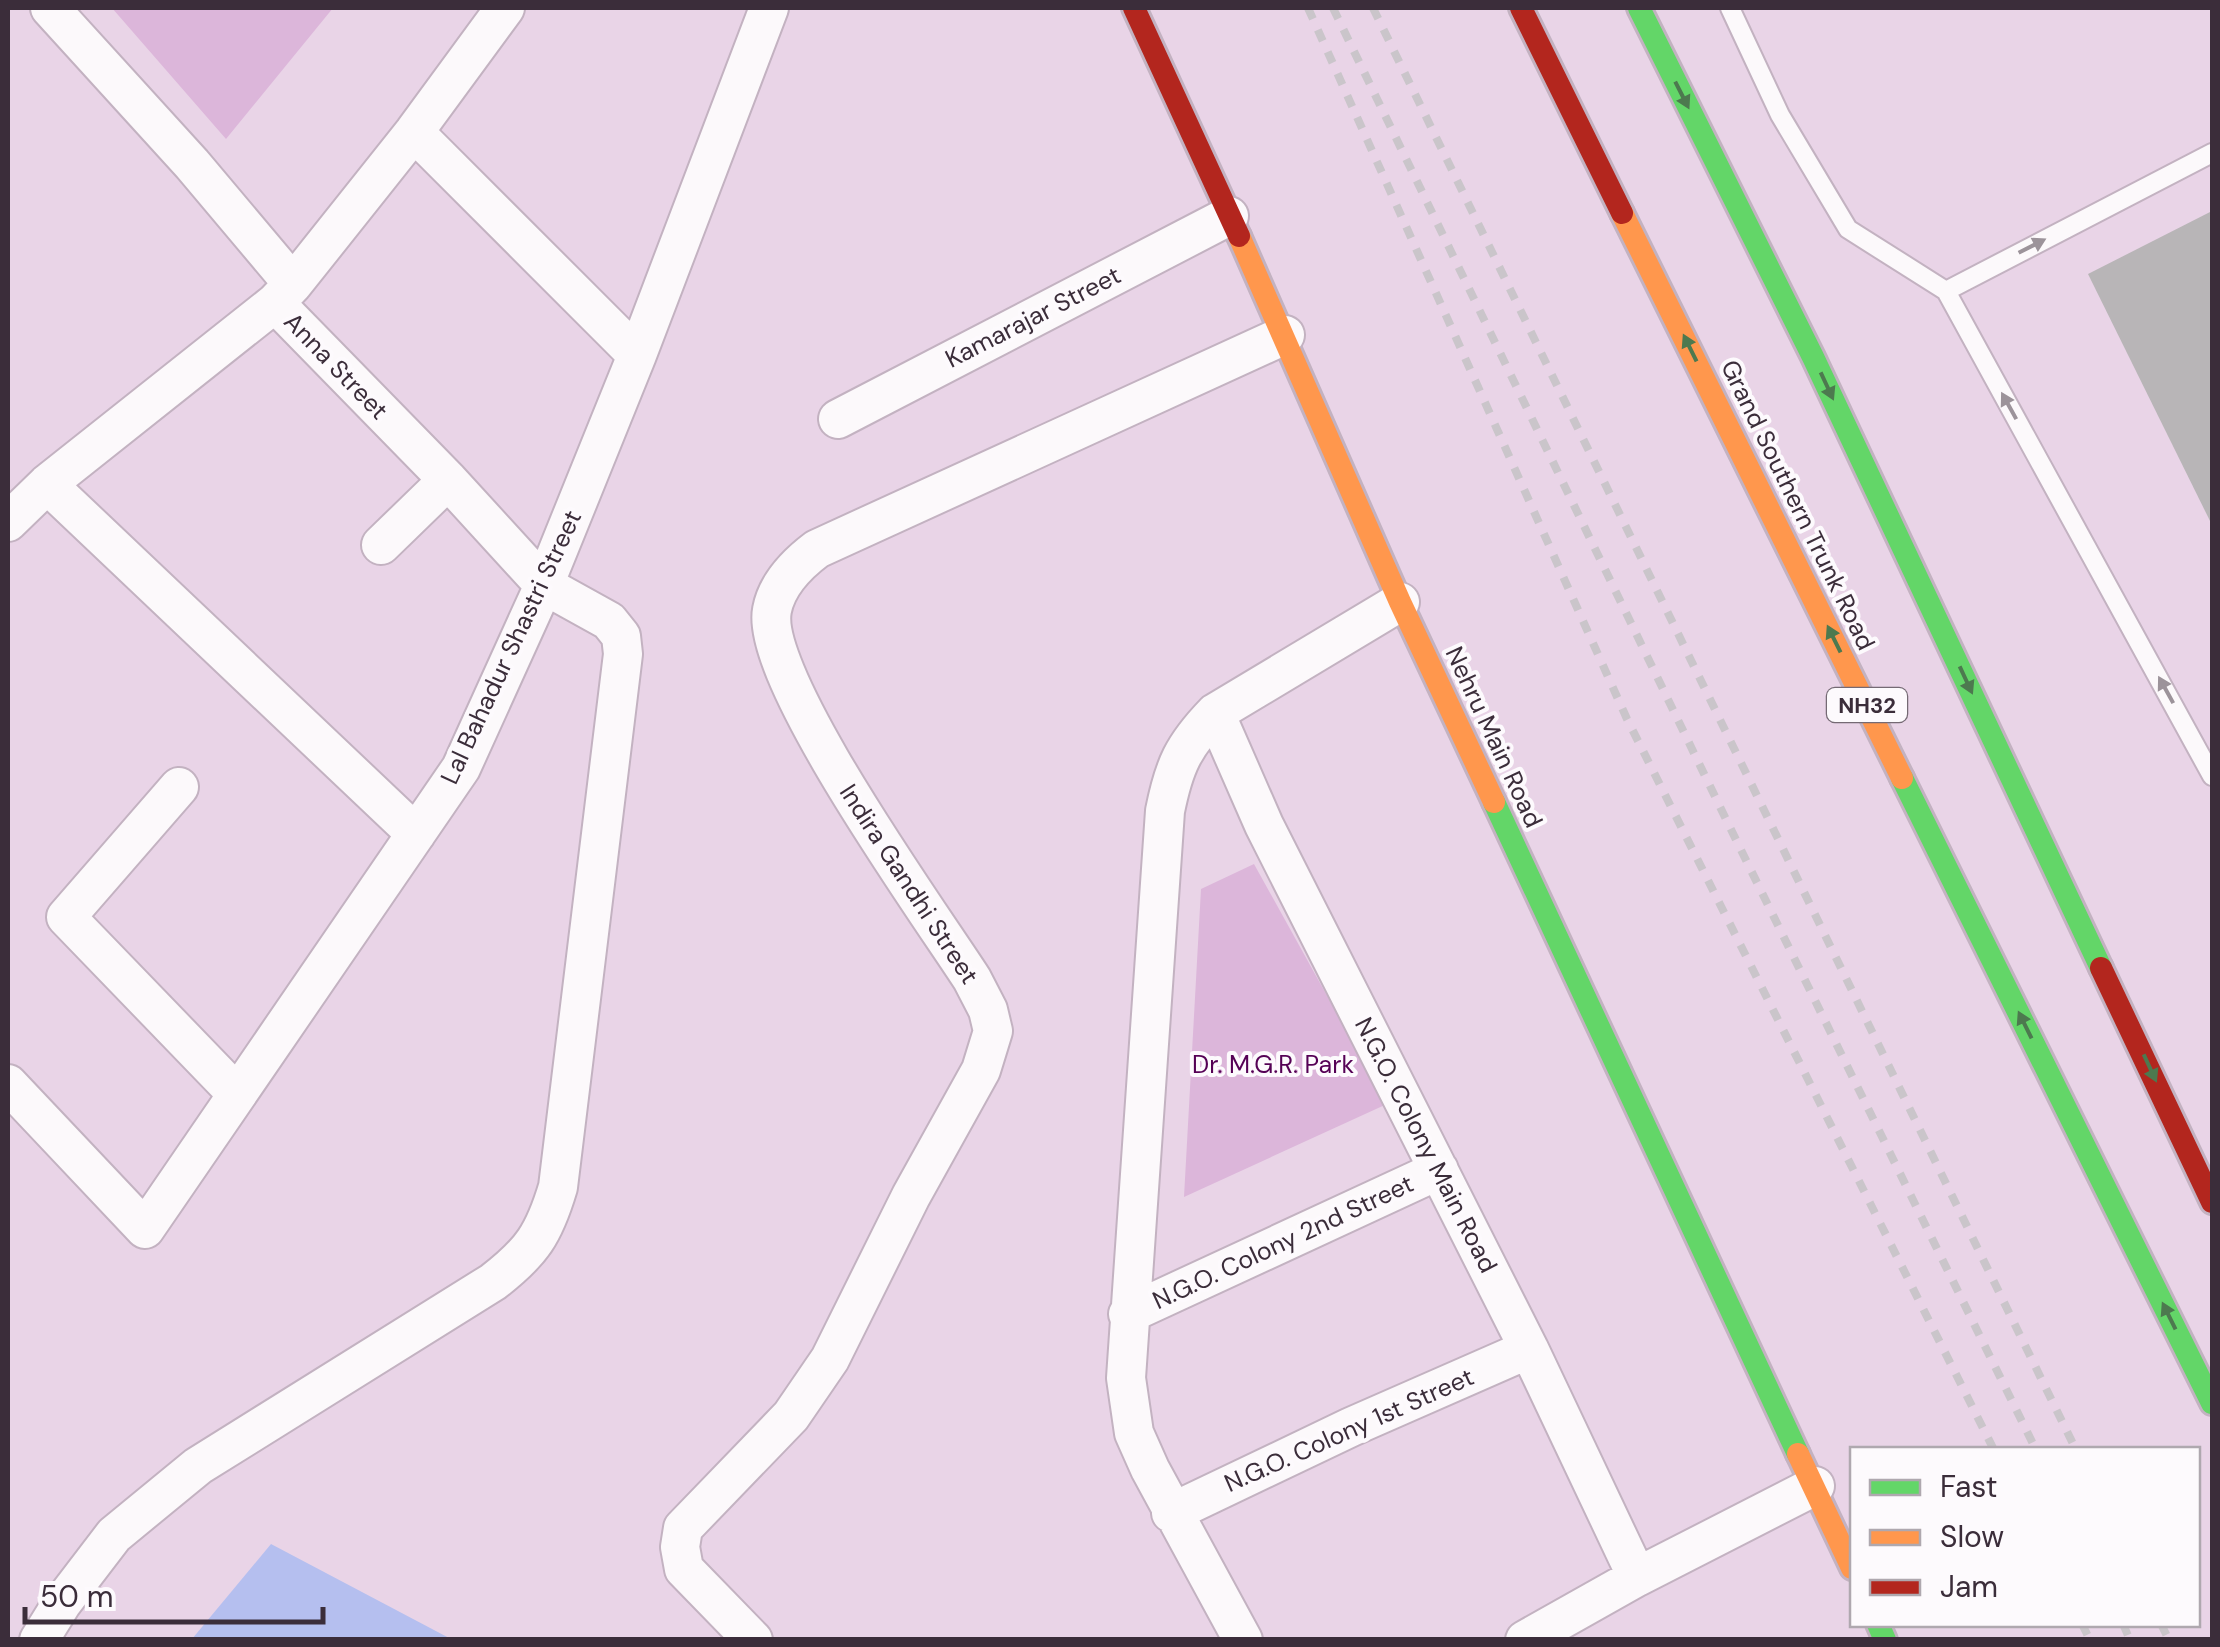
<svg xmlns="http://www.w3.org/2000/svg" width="2220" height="1647" font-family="'DM Sans',sans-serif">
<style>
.green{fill:#dcb6da}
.water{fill:#b5bfef}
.building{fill:#b8b5b7}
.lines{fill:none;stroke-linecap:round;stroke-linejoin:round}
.lane-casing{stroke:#c3b2c1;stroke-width:22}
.street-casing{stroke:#c3b2c1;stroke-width:42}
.fast-casing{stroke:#c3b2c1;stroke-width:28}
.slow-casing{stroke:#c3b2c1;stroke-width:28}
.jam-casing{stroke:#c3b2c1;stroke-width:28}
.lane{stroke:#fcf9fb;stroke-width:18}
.street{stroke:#fcf9fb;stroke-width:38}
.fast{stroke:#63d668;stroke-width:22}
.slow{stroke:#ff974d;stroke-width:22}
.jam{stroke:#b3261e;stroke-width:22}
.rail{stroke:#cac5ca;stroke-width:8;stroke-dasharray:12 12;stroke-linecap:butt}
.oneway{fill:#4d794f}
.oneway2{fill:#9c939a}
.labels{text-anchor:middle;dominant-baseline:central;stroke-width:8;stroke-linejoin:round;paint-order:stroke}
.shield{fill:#fdfafd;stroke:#756a74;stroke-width:2.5}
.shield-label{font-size:22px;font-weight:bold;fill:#3b2d3a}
.street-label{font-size:25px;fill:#3b2d3a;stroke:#fdfafd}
.park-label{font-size:25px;fill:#550155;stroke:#fdfafd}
</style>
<rect width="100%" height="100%" fill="#e9d4e7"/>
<path class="green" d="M112,8H333L226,139Z
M1254,864L1387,1104L1184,1197L1201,889Z"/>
<path class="water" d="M271,1544L451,1639H192Z"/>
<path class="building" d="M2212,211V525L2088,274Z"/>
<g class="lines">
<defs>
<path id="lane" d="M1730,8L1780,115L1848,229L1946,291L2212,776
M1946,291L2212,153"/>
<path id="street" d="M414,132L637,355
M293,284L414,132L505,8
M838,419L1229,216
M47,484L416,834
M8,522L47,484L275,303
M381,545L448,480
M1215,713L1264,825L1529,1349L1637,1577
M179,787L66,917L237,1094
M8,1084L145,1229L461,768L544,585L637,355L769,8
M1128,1314L1439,1170
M1171,1513L1351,1427L1529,1349
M39,1640L62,1603L114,1535L198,1466L493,1282C532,1252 544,1234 558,1187L623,654L621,636L609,621L544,585L448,480L275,303L293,284L192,164L50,8
M753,1640L684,1569L680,1547L683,1528L791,1416L830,1359L911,1196L981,1070L993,1031L988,1010L972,979C930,914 759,677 772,610C777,584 797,564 817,549L1285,335
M1243,1640L1150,1469L1134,1433L1126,1378L1165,811C1174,766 1183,746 1215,713L1400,602
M1525,1640L1637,1577L1815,1486"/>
<path id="fast" d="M1639,8L1813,357L2101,968
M1902,778L2212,1403
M1494,802L1798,1454
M1878,1624L1885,1640"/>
<path id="slow" d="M1622,213L1902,778
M1239,236L1400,602L1494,802
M1798,1454L1852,1568"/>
<path id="jam" d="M1134,8L1239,236
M1521,8L1622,213
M2101,968L2212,1202"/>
</defs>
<use href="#lane" class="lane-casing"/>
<use href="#street" class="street-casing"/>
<use href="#fast" class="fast-casing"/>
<use href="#slow" class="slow-casing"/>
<use href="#jam" class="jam-casing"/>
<use href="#lane" class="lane"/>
<use href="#street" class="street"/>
<use href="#fast" class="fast"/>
<use href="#slow" class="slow"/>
<use href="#jam" class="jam"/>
<path class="rail" d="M1308,8L1627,719L1994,1450
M1333,8L1739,846L2036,1450
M1373,8L2076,1450
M2082,1624L2090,1640
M2123,1624L2130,1640
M2161,1624L2169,1640"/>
</g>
<defs><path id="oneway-solid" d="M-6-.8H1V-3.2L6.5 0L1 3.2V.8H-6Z" transform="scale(2.5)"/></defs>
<g class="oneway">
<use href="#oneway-solid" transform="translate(1682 95) rotate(63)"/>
<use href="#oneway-solid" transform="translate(1690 348) rotate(-116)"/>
<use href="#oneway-solid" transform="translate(1827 386) rotate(65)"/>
<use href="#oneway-solid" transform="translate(1834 639) rotate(-116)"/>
<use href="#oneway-solid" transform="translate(1966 680) rotate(65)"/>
<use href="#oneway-solid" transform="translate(2025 1025) rotate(-116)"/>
<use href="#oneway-solid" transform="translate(2150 1068) rotate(65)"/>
<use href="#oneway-solid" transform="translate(2169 1316) rotate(-116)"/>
</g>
<g class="oneway2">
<use href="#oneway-solid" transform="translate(2032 246) rotate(-27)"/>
<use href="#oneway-solid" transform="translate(2009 406) rotate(-119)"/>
<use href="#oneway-solid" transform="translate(2166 690) rotate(-119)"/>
</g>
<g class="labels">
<rect class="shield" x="1827" y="688" width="80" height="34" rx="8"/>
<g class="shield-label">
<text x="1867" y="705">NH32</text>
</g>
<g class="street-label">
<text transform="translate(1033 317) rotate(-27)">Kamarajar Street</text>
<text transform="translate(336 366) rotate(46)">Anna Street</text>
<text transform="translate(1798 505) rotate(64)">Grand Southern Trunk Road</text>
<text transform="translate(511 647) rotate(-65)">Lal Bahadur Shastri Street</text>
<text transform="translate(1494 737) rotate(65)">Nehru Main Road</text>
<text transform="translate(909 884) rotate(57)">Indira Gandhi Street</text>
<text transform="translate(1426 1145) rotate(63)">N.G.O. Colony Main Road</text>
<text transform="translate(1283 1242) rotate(-25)">N.G.O. Colony 2nd Street</text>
<text transform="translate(1349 1430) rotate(-24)">N.G.O. Colony 1st Street</text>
</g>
<g class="park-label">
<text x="1273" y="1064">Dr. M.G.R. Park</text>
</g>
</g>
<rect width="2220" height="1647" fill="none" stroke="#3b2d3a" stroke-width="20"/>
<rect x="1850" y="1447" width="350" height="180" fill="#fdfafd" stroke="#afa8af" stroke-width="2.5"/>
<rect x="1870" y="1480" width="50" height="15" fill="#63d668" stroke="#afa8af" stroke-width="2.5"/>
<text x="1940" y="1497" font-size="30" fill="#3b2d3a">Fast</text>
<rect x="1870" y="1530" width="50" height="15" fill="#ff974d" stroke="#afa8af" stroke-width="2.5"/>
<text x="1940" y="1547" font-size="30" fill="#3b2d3a">Slow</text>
<rect x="1870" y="1580" width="50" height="15" fill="#b3261e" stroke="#afa8af" stroke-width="2.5"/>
<text x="1940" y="1597" font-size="30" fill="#3b2d3a">Jam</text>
<path d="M25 1607v15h298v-15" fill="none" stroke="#3b2d3a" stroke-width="5"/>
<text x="40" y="1607" font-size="30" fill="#3b2d3a" stroke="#fdfafd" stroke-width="8" paint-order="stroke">50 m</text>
</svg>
